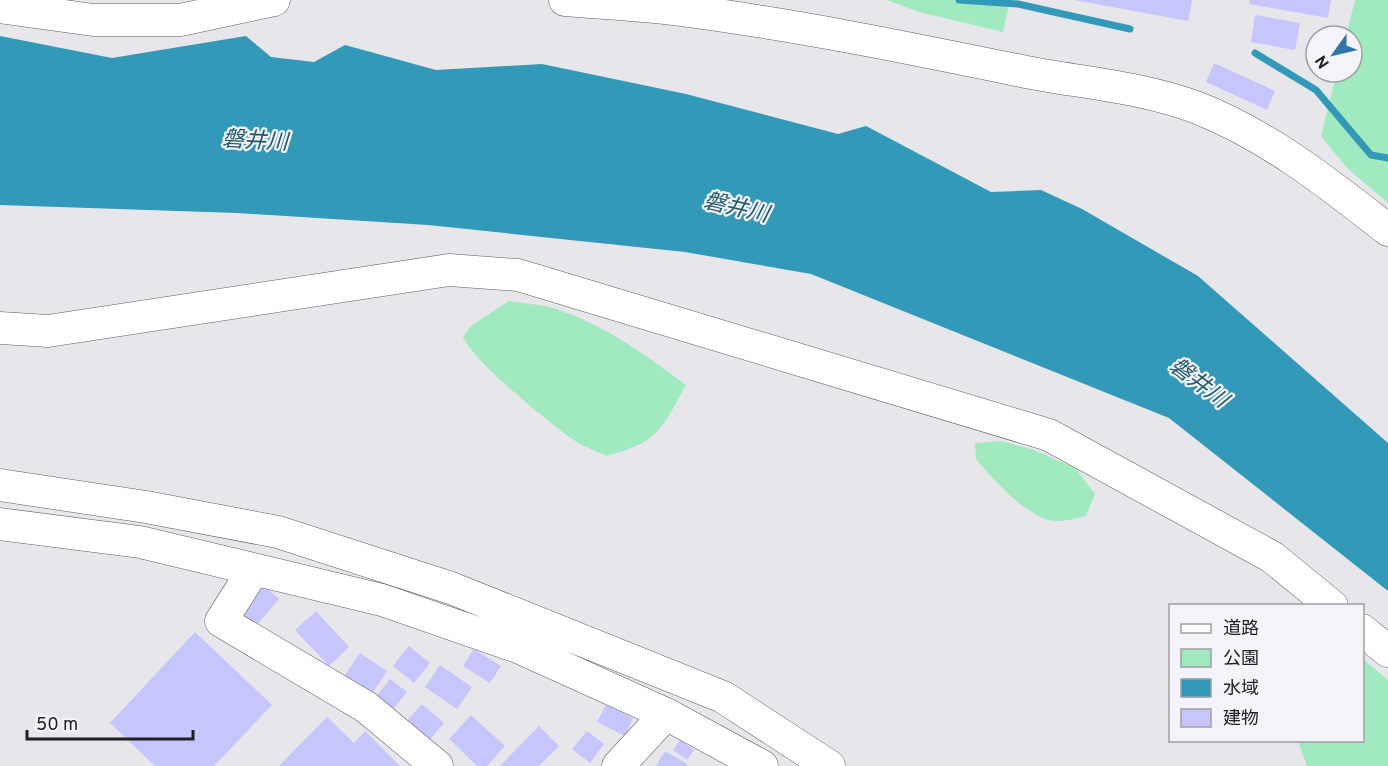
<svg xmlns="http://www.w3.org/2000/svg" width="1388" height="766" font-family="Overpass,'Noto Sans JP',sans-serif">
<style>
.green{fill:#a1eac0}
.water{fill:#3299b8}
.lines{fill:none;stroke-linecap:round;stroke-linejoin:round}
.stream{stroke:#3299b8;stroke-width:7}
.building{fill:#c6c6fd}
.minor-casing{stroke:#5e5e63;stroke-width:33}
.minor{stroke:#fff;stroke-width:32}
.labels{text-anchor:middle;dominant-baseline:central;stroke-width:4.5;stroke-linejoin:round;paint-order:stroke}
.water-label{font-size:22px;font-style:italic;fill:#22596a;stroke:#f3f3f9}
</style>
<rect width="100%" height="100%" fill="#e6e6eb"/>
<path class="green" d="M887,0H1010L1003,32L919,12Z
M1355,0H1388V203L1347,168L1321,136L1337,72H1352V36H1346Z
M509,301C525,304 544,304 559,310C606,326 646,355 686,385C661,430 659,442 606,456C594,450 580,445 569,437C543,417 476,364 463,337L472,325Z
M1002,441L1034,450L1075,468L1095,494L1086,516C1075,519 1060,523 1048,520C1023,512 992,479 976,459L975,443Z
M1363,659L1388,680V766H1307L1298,741L1362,740Z"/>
<path class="water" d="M0,36L112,58L246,36L271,57L314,62L345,45L436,70L542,64L686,94L838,134L866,126L991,192L1041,190L1082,209L1198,276L1388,443V591L1169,418L811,274L685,252L428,225L237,213L0,205Z"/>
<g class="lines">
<path class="stream" d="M959,0L1018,4L1130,29
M1255,53L1316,90L1371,155L1388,158"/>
</g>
<path class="building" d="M1074,0H1192L1188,21Z
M1250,0H1331L1328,18L1249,4Z
M1255,15L1300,23L1295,50L1251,42Z
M1214,63L1275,91L1267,110L1206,82Z
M259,581L279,599L254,628L234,610Z
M316,611L349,647L329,666L295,630Z
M195,632L272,705L214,766H155L110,723Z
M409,646L430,663L414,683L393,666Z
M474,649L501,666L490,683L463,666Z
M360,653L387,671L370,697L343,678Z
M440,665L472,687L457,709L425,687Z
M390,679L407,692L392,711L375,698Z
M422,704L444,723L427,743L405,723Z
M606,705L633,718L625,736L597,722Z
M471,715L505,746L487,766H477L449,739Z
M327,717L354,743L365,731L400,766H279Z
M539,726L559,746L539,766H500Z
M587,731L604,744L590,763L572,749Z
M680,740L694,750L687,760L673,750Z
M665,751L687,764L686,766H656Z"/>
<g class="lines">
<defs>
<path id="minor" d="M565,0C601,3 638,5 674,9C792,24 909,48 1026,72C1083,83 1143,87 1198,108C1269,136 1329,184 1388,230
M0,7L93,20H180L274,0
M0,328L48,331L449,270L518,275L1049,435L1272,557L1332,606
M0,485L146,507L278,532L451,588L723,697L829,766
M0,524L140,542L382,600L518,647L666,714L762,766
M253,571L221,621L366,707L437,766
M1362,630L1388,651
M618,766L666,714"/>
</defs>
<use href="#minor" class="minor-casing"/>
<use href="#minor" class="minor"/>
</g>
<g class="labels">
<g class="water-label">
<text transform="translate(255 142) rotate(3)">磐井川</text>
<text transform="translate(736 209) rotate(13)">磐井川</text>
<text transform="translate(1198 384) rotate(37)">磐井川</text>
</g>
</g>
<rect x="1169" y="604" width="195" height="138" fill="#f3f3f9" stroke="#9f9fa3" stroke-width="1.5"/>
<rect x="1181" y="624" width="30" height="9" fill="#ffffff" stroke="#9f9fa3" stroke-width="1.5"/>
<text x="1223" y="634" font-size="18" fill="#202022">道路</text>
<rect x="1181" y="649" width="30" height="18" fill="#a1eac0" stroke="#9f9fa3" stroke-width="1.5"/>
<text x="1223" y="664" font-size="18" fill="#202022">公園</text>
<rect x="1181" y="679" width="30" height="18" fill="#3299b8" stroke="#9f9fa3" stroke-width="1.5"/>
<text x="1223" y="694" font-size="18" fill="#202022">水域</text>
<rect x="1181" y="709" width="30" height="18" fill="#c6c6fd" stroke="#9f9fa3" stroke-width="1.5"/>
<text x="1223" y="724" font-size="18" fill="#202022">建物</text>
<g transform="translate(1334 54) rotate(236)"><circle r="28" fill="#f3f3f9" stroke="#9f9fa3" stroke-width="1.5"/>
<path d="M0-4.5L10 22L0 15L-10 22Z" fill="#3074aa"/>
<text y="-9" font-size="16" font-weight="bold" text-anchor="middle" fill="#202022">N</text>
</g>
<path d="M27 730v9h166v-9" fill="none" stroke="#202022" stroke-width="3"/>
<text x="36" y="730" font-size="18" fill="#202022" stroke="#f3f3f9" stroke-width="4.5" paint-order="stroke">50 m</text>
</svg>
